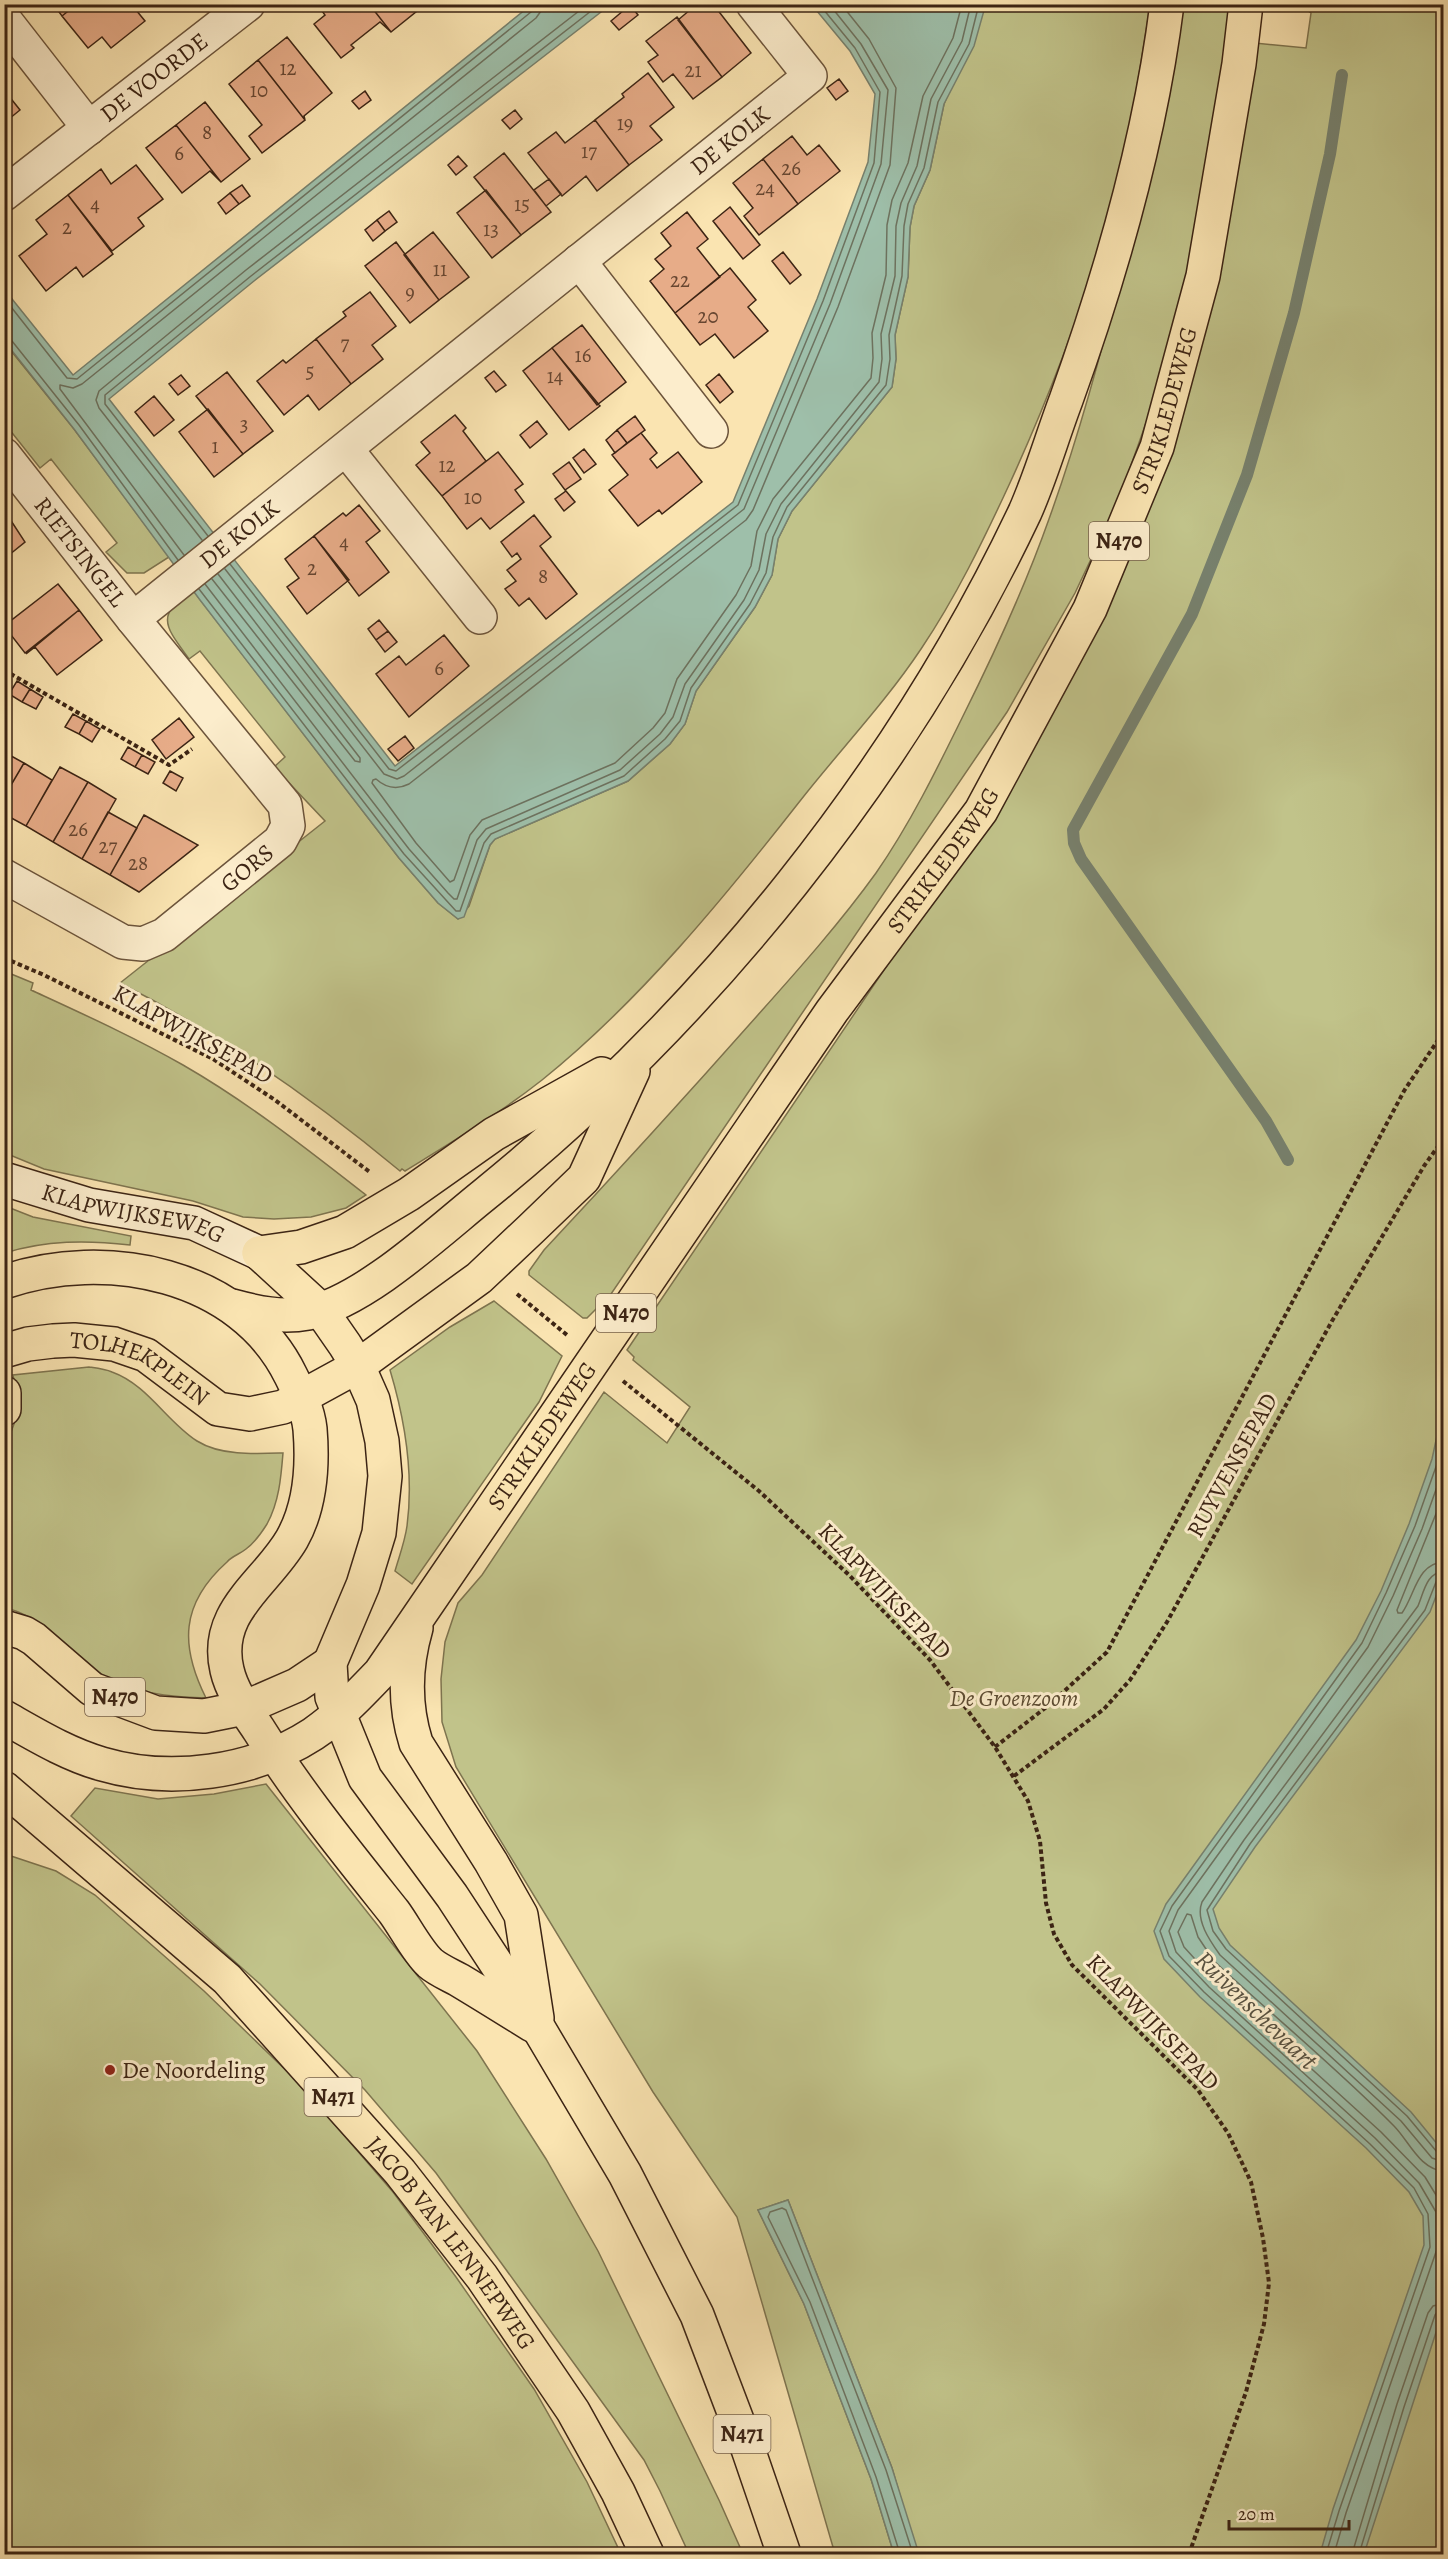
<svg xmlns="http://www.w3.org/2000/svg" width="1448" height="2559" font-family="Alegreya,serif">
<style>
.green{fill:#c1c38a;stroke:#7e744f;stroke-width:1.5}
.water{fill:#9ebfaa;stroke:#77816e;stroke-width:1.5}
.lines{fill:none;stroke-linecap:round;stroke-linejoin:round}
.shore{stroke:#6d725f;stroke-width:1.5}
.stream{stroke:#77816e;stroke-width:12}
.building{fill:#e7ac88;stroke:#3c2414;stroke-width:1.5}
.street-casing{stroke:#6c543b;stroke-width:36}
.secondary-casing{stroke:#3c2414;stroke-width:36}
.primary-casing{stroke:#3c2414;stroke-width:36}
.path{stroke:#3c2414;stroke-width:4;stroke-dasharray:4.5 3;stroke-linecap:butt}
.street{stroke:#fcedcc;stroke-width:33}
.secondary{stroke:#fcedcc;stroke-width:33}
.primary{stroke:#fae4b1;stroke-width:33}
.poi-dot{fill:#8f2418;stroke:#fcedcc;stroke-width:2}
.labels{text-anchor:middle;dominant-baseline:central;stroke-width:6;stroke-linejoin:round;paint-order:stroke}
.number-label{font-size:21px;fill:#674631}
.shield{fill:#fcedcc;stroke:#76604b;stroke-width:1.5}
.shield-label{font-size:22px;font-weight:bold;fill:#3c2414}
.street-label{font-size:24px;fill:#3c2414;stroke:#fcedcc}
.park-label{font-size:24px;font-style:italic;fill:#5d4c32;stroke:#fcedcc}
.poi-label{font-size:24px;fill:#3c2414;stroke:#fcedcc;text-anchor:start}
.water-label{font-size:26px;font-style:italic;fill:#595241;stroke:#fcedcc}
</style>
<rect width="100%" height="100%" fill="#fae4b1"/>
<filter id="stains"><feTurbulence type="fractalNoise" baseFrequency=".00333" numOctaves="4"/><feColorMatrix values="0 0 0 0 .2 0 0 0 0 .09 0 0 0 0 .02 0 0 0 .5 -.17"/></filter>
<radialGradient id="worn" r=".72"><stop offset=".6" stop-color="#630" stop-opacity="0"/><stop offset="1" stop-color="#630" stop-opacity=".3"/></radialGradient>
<path class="green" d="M985,5H1150C1139,80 1126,157 1105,230C1080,317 1047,402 1009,485C983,541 956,597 921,649C885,703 840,750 800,801C724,898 639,1002 542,1080C499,1114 452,1142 405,1171L402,1169L400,1171C312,1098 221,1034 120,983L325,821L274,767L285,757L200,651L189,659C166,627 154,616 192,589L399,858L438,903L458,919L469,906L490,845L495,839L628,781L670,744L685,724L696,691L755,607L772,575L778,539L792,511L892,387L896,359L895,335L908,277L910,227L914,206L930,170L944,104Z
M1177,5H1232L1198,234L1158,389L1118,502L1075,593L1007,712L611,1294L587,1318H583L529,1275V1271L544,1250C616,1173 687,1095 757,1016C798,970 840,923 876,873C910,824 937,769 963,716C995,652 1025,587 1049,519C1109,352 1143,178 1177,5Z
M1299,5H1443V2554H917L892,2468L788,2200L758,2210L804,2304L871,2479L894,2554H835L737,2217L653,2092L456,1767L442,1722L441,1679L445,1642L458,1603L482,1575L604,1392L667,1443L690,1407L633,1360L634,1357L627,1350L978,831L1090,627L1255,43L1306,48L1311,13Z
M4,342L74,429L169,557L144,573H127L106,552L117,543L51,459L40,468L5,424Z
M4,971L33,983L31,990C83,1014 134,1037 183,1065C249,1103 307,1149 366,1195L346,1208L311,1217L274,1219L243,1217L193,1201L44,1169L5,1153Z
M5,1206L33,1217L131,1236L130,1245C87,1240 46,1240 5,1253Z
M494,1301L562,1356L539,1402L412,1584L395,1571C399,1557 405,1541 407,1526C414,1473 405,1420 390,1370L450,1327Z
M89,1367C96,1368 105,1369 112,1372C148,1385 166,1421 197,1441C221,1456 256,1454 283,1453C281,1478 279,1502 267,1524C262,1532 254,1543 246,1549C240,1554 232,1556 227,1562C180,1604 180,1646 206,1698C147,1696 116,1690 69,1651C48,1634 33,1613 5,1608L4,1450L14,1424L17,1398L13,1375Z
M266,1784L477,2051L546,2159L598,2251L719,2500L743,2554H689L660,2491L644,2460L436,2173L365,2090L260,1984L71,1816L95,1788L158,1799L214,1794Z
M5,1854L56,1871L95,1895L204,1991L297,2081L393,2192L456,2277L534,2389L587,2482L621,2554H5Z"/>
<path class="water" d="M531,5H610L254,281L109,399L395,766L733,502L817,299L868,162L875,94L850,51L812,5H985V7L974,46L944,104L930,170L914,206L910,227L908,277L895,335L896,359L892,387L792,511L778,539L772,575L755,607L696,691L685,724L670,744L628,781L495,839L490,845L464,917L458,919L438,903L399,858L200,600L74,429L5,342L4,289L73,375Z
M1443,1408V1578L1430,1612L1255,1847L1213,1909L1219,1928L1230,1945L1411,2112L1443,2151L1444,2307L1441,2317L1364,2554H1320L1333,2509L1424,2245L1423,2216L1409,2192L1366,2148L1200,1997L1164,1959L1154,1931L1166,1904L1356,1640L1381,1591L1409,1524L1432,1459Z
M788,2200L892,2468L919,2554H894L871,2479L804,2304L758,2210Z"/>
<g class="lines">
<path class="shore" d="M841,4L869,39L896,88L890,165L838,307L753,510L746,520L409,784C397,790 386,788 376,779L373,780L372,783L416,843L450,882L454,880L470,835L482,820L615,763L653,728L665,713L677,679L736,595L751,566L757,531L773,499L871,378L873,358L872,333L886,275L887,225L892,200L908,163L923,96L953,38L962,4
M4,298L67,378L77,379L531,12L534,4
M4,339L12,341L79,425L178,560
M208,536L105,404V395L251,276L600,4
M202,540L99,408L96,400L99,391L246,270L588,4
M184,555L60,389V385L73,388L82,384L536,18L541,11L542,4
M230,564L389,769L396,771L738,505L823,301L874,163L880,92L855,48L819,4
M225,569L384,774L397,779L404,776L744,509L830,304L881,164L888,90L861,44L829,4
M212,579L355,761L360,762V758L218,574
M205,584L409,849L448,893L454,899H457L477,840L486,829L620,770L660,734L673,717L685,684L744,600L759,570L766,534L781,504L879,382L882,359L881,334L895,276L896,226L901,203L917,166L931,99L962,41L971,4
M199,589L404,854L456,911H460L484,843L491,834L624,776L665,739L680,721L691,688L750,604L766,573L773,537L787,507L886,385L890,359L889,335L902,276L904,226L908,204L924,168L938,102L969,44L979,4
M1444,1494L1397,1610L1398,1613H1402C1415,1595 1417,1563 1444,1562
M1444,1571C1426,1573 1424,1592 1418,1606L1244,1840L1202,1902C1195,1920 1210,1941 1220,1955L1401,2121L1432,2158L1444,2162
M1444,1579L1436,1582L1425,1610L1250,1844L1207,1910L1213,1931L1226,1949L1407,2116L1437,2152L1444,2154
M1444,2171C1420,2170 1409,2141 1394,2126C1337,2068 1273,2016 1214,1961L1198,1937L1191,1915L1187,1914L1178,1932L1184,1947L1215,1981L1381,2132L1425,2177L1444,2208
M900,2554L876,2477L810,2302L768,2217L770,2212L782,2208L786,2210L886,2470L913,2554
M1326,2554L1339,2511L1430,2247L1428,2214L1414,2188L1370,2144L1204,1992L1169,1956L1160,1931L1172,1906L1362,1643L1386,1593L1415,1526L1438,1461L1444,1435
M1334,2554L1346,2513L1437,2249L1436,2212L1419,2183L1375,2138L1209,1987L1176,1952L1169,1931L1178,1910L1368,1647L1393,1596L1422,1529L1444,1467
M1352,2554L1397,2404L1428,2313L1433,2306L1444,2303
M1359,2554L1404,2407L1435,2315L1438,2311L1444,2310"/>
<path class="stream" d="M1288,1160L1266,1121L1081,859L1074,843L1073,830L1192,614L1247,475L1294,313L1330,154L1342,75"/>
</g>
<path class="building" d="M53,4H77L62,16Z
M77,4H142L136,10L145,21L111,48L102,37L88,48L62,16Z
M317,4H369L391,32L380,22L351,45L354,48L341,58L314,24L325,15Z
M369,4H420L422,7L391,32Z
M697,4H713L751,53L722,77L678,20Z
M630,5L638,15L619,30L611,21Z
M677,17L722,77L693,99L673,74L663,82L648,62L658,55L646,41Z
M287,37L332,93L304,116L305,120L258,60Z
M258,60L305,120L262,153L249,136L262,125L229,84Z
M648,73L674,107L650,126L662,140L629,165L595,120L624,97L622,94Z
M839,79L848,91L836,100L827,88Z
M4,90L20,110L4,123Z
M365,91L371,100L359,109L352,101Z
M205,102L250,159L221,182L176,125Z
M515,110L522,119L510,129L502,120Z
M595,120L629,165L597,191L586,176L562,196L528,153L556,132L565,143Z
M176,125L221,182L210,171L182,193L146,148Z
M792,136L807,155L819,145L840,171L798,204L763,159Z
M504,153L551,212L521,235L474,177Z
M458,156L467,166L456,175L448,165Z
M763,159L798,204L759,235L744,216L753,208L733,183Z
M136,165L163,199L138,218L144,226L112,251L68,195L101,169L111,184Z
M549,179L561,194L546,206L534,190Z
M242,185L250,196L239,204L230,193Z
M486,190L521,235L492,258L457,213Z
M230,193L239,204L226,214L218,203Z
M68,195L113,254L83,277L76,267L46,291L19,256L47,234L36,220Z
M730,207L760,245L743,259L713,221Z
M389,211L397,222L385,231L377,220Z
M687,212L708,239L697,248L720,277L675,313L650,281L664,269L655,259L671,246L661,233Z
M377,220L385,231L373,241L365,230Z
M433,232L469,277L439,300L404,255Z
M396,242L439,300L410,323L365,266Z
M783,252L801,275L790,284L772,261Z
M730,268L756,300L748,307L768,331L734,358L715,334L700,345L675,313Z
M370,292L396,326L372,345L383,359L351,384L316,339L346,316L343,312Z
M582,325L626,382L597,405L552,348Z
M316,339L351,384L319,410L308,395L284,415L257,381L283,360L286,363Z
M552,348L600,406L569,430L523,371Z
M494,371L506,385L496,392L485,378Z
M227,372L273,431L243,454L196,396Z
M719,374L733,392L720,403L706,385Z
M181,375L190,386L178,395L169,384Z
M154,396L174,420L154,436L135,412Z
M208,409L243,454L214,477L179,432Z
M455,415L466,428L463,431L486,461L442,496L416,465L430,453L421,442Z
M635,416L645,430L627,443L617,430Z
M537,421L547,434L530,448L520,435Z
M617,430L627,443L615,453L606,440Z
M641,433L657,453L650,459L657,468L678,452L702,482L662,514L659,510L638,526L609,490L628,475L612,455Z
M584,449L596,464L584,473L573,458Z
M498,452L523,484L515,490L524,502L490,529L481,518L467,529L442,496Z
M569,462L581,479L565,490L553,474Z
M566,491L575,502L564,511L555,499Z
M359,505L380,531L366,542L389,572L359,596L314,536L343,513L346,516Z
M6,513L25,542L4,559V514Z
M534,515L551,537L540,546L577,594L546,619L529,598L519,606L505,589L516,581L507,570L521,559L517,553L512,557L501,542Z
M314,536L349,580L307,614L287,587L299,578L285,559Z
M58,584L79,610L25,653L4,626Z
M79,610L102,640L57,675L35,647L26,654Z
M379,620L388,631L376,640L368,629Z
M388,631L397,642L385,652L376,640Z
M444,635L469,666L409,717L376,674L399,656L406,665Z
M17,681L30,689L22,702L9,694Z
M30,689L43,697L36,709L22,702Z
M73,714L86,721L79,734L65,727Z
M179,718L194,737L166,759L152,740Z
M86,721L100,729L92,742L79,734Z
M405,736L414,748L398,761L388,749Z
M128,747L142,755L135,767L121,759Z
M4,752L24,763L4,797Z
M142,755L155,762L148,774L135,767Z
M24,763L52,780L26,826L4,814V797Z
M60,767L88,782L53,842L26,826Z
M170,771L183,778L176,791L163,783Z
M88,782L116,799L82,859L53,842Z
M108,812L137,828L110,875L82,859Z
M144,815L198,845L139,892L110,875Z"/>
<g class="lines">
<defs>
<g id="street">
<path d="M4,19L89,128"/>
<path id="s1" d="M4,194L248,4"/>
<path d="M579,261L711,431"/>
<path d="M346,449L480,617"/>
<path id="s2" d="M4,455L133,619L285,805L288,826L280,841L164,935L143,944L123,942L4,876"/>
<path id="s3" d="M133,619L810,76L753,4"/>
</g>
<g id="secondary">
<path id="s4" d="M4,1179L89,1205L194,1223L259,1253"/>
</g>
<g id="primary">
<path d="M259,1253L320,1309L345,1345L358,1366L373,1400L382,1441L385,1476L379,1533L363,1585L330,1663L332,1697L339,1714L365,1778L452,1896L539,2029L625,2174L697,2315L748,2449L784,2554"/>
<path d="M259,1253L301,1247L345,1232L409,1194L494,1134L602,1074"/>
<path d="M4,1282C105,1247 241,1273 291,1376C299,1392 308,1410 310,1429C313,1465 310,1507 292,1539C266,1584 213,1611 227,1670C232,1692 247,1712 259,1730C299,1794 347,1853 394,1912C405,1927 417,1951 430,1963C438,1970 450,1975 459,1980C484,1995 508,2010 532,2025"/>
<path d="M232,1306C258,1313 282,1318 308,1313C365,1301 438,1232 484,1195C707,1015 902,772 1025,512C1041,476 1052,437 1066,400C1112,272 1150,140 1167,4"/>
<path id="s5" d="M4,1351L28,1344L53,1341L74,1340L114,1344L146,1355L218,1409L250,1414L283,1407L358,1366L479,1278L531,1229L584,1178L633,1071"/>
<path d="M4,1393V1409"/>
<path d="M4,1627L24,1633L34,1639L92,1689L156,1713L204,1716L244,1708L297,1685L330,1663"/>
<path d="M416,1628C405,1666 404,1705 416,1743L491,1862L521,1915L537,2018"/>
<path id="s6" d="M4,1717C36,1735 67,1754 102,1764C170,1784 253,1773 313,1734C338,1717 359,1695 380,1673L832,1011L981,811L1090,609L1157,447L1203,276L1239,64L1246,4"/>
<path id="s7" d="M4,1788L227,1979L400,2172L482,2277L573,2411L618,2492L647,2554"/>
</g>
</defs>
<use href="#street" class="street-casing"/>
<use href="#secondary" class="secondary-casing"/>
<use href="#primary" class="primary-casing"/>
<path class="path" d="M4,670L169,765L192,749
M4,958L44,975L213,1059L275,1100L371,1173
M517,1294L567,1335
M623,1381L759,1491L849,1575L930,1660L995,1747L1028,1801L1040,1841L1046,1903L1054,1934L1072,1965L1198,2090L1228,2133L1251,2182L1263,2238L1269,2283L1264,2324L1246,2392L1189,2554
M995,1747L1049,1705L1107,1652L1404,1091L1444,1031
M1014,1776L1104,1709L1130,1680L1167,1622L1332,1321L1424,1166L1444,1138"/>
<use href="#street" class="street"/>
<use href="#secondary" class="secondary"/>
<use href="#primary" class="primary"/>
</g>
<circle class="poi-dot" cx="110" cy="2070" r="6"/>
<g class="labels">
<g class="number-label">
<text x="288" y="68">12</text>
<text x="693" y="70">21</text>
<text x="259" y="90">10</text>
<text x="625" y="123">19</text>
<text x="207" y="132">8</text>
<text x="589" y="151">17</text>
<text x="179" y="153">6</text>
<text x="791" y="168">26</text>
<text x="765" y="188">24</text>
<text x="95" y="204">4</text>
<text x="522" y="204">15</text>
<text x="67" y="227">2</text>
<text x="491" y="229">13</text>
<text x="440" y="269">11</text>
<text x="680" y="280">22</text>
<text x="410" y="292">9</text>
<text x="708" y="316">20</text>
<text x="345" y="343">7</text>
<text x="583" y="355">16</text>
<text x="310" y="371">5</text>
<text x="555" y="376">14</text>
<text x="244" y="424">3</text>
<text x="215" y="446">1</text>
<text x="447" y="465">12</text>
<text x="473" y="497">10</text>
<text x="344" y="542">4</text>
<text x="312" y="568">2</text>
<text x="543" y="576">8</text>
<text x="439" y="668">6</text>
<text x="78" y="829">26</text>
<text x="108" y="846">27</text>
<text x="138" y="863">28</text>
</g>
<g class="shield">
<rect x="1089" y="522" width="60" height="38" rx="4.5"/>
<rect x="596" y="1294" width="60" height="38" rx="4.5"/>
<rect x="85" y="1678" width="60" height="38" rx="4.5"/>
<rect x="304.5" y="2078" width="57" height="38" rx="4.5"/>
<rect x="713.5" y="2415" width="57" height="38" rx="4.5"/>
</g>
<g class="shield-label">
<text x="1119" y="541">N470</text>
<text x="626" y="1313">N470</text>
<text x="115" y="1697">N470</text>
<text x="333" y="2097">N471</text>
<text x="742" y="2434">N471</text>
</g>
<g class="street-label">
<text stroke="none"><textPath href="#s1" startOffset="190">DE VOORDE</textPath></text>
<text stroke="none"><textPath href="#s3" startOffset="765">DE KOLK</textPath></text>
<text stroke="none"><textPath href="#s6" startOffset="1912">STRIKLEDEWEG</textPath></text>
<text stroke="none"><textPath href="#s3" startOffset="136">DE KOLK</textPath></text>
<text stroke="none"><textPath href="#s2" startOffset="123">RIETSINGEL</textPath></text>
<text stroke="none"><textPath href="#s6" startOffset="1408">STRIKLEDEWEG</textPath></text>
<text transform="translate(247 868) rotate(-39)">GORS</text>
<text transform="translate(193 1034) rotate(29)">KLAPWIJKSEPAD</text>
<text stroke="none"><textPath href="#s4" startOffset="134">KLAPWIJKSEWEG</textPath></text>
<text stroke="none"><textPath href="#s5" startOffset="144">TOLHEKPLEIN</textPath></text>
<text stroke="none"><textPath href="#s6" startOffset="706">STRIKLEDEWEG</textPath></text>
<text transform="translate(1232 1465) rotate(-61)">RUYVENSEPAD</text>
<text transform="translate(885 1591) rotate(46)">KLAPWIJKSEPAD</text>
<text transform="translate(1153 2022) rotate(46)">KLAPWIJKSEPAD</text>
<text stroke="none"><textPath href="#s7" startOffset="640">JACOB VAN LENNEPWEG</textPath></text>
</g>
<g class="park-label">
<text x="1014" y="1698">De Groenzoom</text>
</g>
<g class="poi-label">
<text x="122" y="2070">De Noordeling</text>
</g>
<g class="water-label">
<text transform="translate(1256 2010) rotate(44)">Ruivenschevaart</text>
</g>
</g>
<rect width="1448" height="2559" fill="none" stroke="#fae4b1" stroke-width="24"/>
<rect x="6" y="6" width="1436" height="2547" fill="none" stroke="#3c2414" stroke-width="3"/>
<rect x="12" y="12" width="1424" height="2535" fill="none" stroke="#3c2414" stroke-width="1.5"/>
<path d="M1229 2520v9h120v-9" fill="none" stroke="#3c2414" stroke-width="3"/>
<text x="1238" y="2520" font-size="18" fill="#3c2414" stroke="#fcedcc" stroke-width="4.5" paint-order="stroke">20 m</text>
<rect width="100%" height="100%" filter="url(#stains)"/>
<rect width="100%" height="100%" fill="url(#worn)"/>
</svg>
